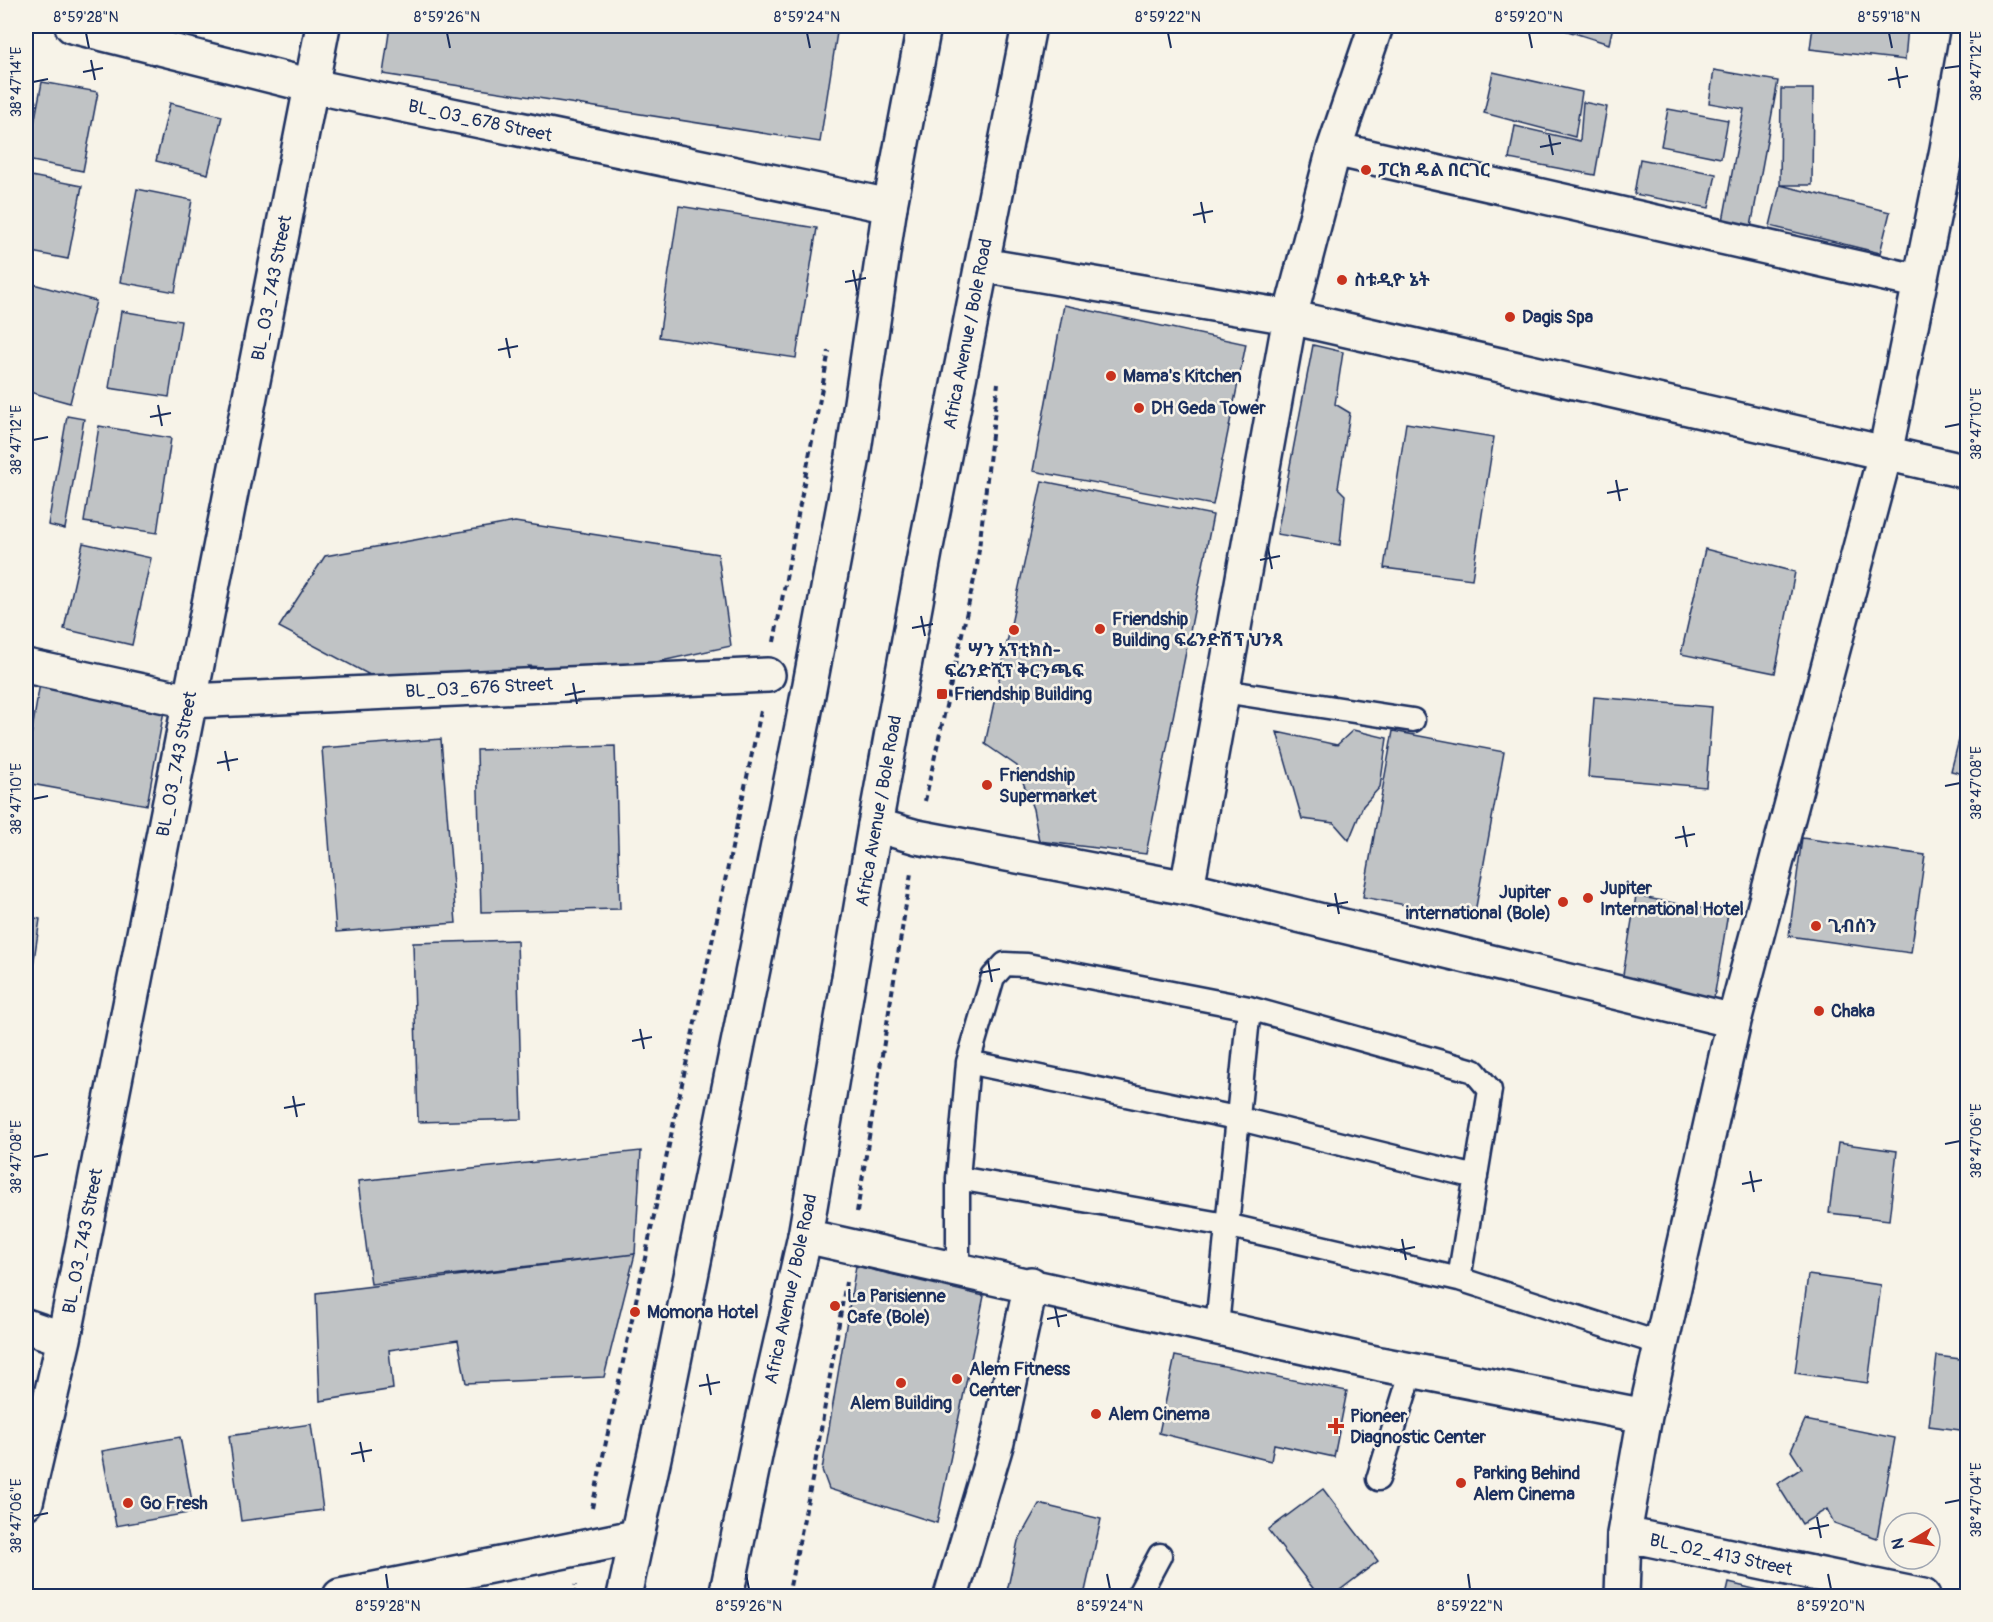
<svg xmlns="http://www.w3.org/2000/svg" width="1993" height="1622" font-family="Pangolin,'Noto Sans Ethiopic',sans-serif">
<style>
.building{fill:#c0c3c5;stroke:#1b2f5e;stroke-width:1.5}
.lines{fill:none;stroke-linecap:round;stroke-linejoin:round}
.service-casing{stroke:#1b2f5e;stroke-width:27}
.minor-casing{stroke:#1b2f5e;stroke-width:38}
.primary-casing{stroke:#1b2f5e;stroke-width:38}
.path{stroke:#1b2f5e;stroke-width:4;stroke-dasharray:6 4.5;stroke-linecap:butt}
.service{stroke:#f7f3e8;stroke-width:22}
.minor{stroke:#f7f3e8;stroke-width:33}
.primary{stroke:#f7f3e8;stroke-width:33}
.ticks{fill:none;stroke:#1b2f5e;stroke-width:2}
.poi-dot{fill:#c8321e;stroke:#f7f3e8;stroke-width:2}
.labels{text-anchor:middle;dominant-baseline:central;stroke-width:5;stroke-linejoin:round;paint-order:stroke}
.street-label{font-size:18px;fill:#1b2f5e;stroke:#f7f3e8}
.poi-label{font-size:18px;font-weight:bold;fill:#1b2f5e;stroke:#f7f3e8;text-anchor:start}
.neatline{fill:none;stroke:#1b2f5e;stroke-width:2}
.ticks-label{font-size:15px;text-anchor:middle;fill:#1b2f5e}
</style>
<rect width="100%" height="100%" fill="#f7f3e8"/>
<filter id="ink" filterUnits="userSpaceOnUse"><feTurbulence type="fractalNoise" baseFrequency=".0167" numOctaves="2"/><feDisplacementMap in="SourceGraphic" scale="12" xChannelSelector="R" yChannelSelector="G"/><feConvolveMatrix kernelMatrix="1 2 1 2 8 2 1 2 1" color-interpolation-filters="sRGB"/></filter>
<g filter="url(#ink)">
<path class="building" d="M390,26H838L820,142L383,74Z
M1552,26H1613L1609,44Z
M1813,26H1908L1905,60L1810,49Z
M1714,70L1778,81L1751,227L1723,221L1744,109L1709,103Z
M1493,72L1582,92L1575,137L1484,113Z
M42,82L98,92L83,171L27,160Z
M1781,89H1813L1812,185H1780Z
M1583,102L1607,107L1595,175L1509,159L1515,126L1580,141Z
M170,103L222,116L208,174L156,161Z
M1668,109L1728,120L1721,158L1661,146Z
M1640,159L1716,174L1709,208L1634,194Z
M26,175L82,186L68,259L26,251Z
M1780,185L1890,212L1880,253L1770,226Z
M137,189L192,200L175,292L120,282Z
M679,206L817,228L796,358L659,337Z
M26,282L96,301L70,403L26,391Z
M1064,305L1246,344L1213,505L1033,471Z
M121,311L181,321L169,397L109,388Z
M1313,345L1343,352L1335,404L1350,413L1338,488L1345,495L1340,545L1277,534Z
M67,416L84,419L65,529L48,525Z
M1406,423L1494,437L1472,579L1384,568Z
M99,426L171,438L157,533L84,522Z
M1042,481L1213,515L1146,854L1039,841L1033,809L1017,766L985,744Z
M515,522L718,554L731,646L615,671L528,666L530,696L376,700L370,675L279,627L325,556Z
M83,543L151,558L132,645L64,629Z
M1705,549L1795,572L1775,673L1681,654Z
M40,683L165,705L147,805L26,783V766Z
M1594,697L1712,707L1706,787L1588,777Z
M1968,705V775L1951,771Z
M1353,730L1387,738L1380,787L1363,806L1349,840L1334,823L1302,819L1277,732L1337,745Z
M1393,731L1504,752L1474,918L1363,897Z
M441,739L456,923L336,932L322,748Z
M615,746L620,909L481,912L477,750Z
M1802,838L1925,855L1911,953L1789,936Z
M1636,896L1728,913L1713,1004L1621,987Z
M26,916L40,919L26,1014Z
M517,940L522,1119L418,1122L413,943Z
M1838,1143L1897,1151L1889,1220L1829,1213Z
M641,1151L635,1254L371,1284L358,1181Z
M635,1254L604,1377L466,1383L458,1340L389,1350L393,1389L320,1401L316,1293Z
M856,1266L984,1296L937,1523L829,1489L822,1470Z
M1808,1275L1881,1285L1868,1383L1795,1373Z
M1175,1356L1347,1391L1334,1457L1274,1444L1271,1461L1159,1433Z
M1937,1356L1968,1360V1431L1929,1426Z
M1805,1420L1895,1438L1877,1538L1834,1523L1827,1509L1802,1524L1777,1484L1802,1468L1791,1451Z
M311,1424L323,1510L241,1521L229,1436Z
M180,1437L194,1512L116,1526L102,1451Z
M1323,1489L1378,1561L1332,1596H1319L1268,1530Z
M1039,1504L1101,1519L1084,1596H1006L1018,1541Z
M1729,1583L1783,1596H1726Z"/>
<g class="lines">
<defs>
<path id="service" d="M1223,691L1413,720
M968,1062L1236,1118L1476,1177
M958,1178L1226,1225L1459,1279L1661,1344
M958,1269V1178L968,1062L993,977L1005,964L1027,965L1249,1008L1474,1071L1490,1090L1459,1279
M1217,1326L1249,1008
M1378,1479L1412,1370
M1138,1596L1160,1555"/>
<path id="minor" d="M72,26L312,86L890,206
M1334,149L1920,282
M982,265L1290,317L1968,472
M26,666L189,701L768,675
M875,825L917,837L1187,888L1734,1021
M1187,888L1290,317L1334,149L1376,26
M805,1236L1380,1364L1645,1416
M26,1326L64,1339
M26,1502L64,1339L323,26
M1624,1534L1923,1596
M340,1596L635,1537
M951,1596L997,1442L1031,1284
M1622,1596L1624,1534L1645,1416L1734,1021L1885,454L1947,149L1968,29"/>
<path id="primary" d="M624,1596L660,1430L803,721L853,457L890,206L924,26
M726,1596L756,1451L805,1236L875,825L925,552L1029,26"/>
</defs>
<use href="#service" class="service-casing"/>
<use href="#minor" class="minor-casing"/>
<use href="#primary" class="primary-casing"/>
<path class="path" d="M774,642L829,351
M925,801L977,566L998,383
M857,1212L911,873
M592,1508L761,711
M573,1596L575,1585
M788,1596L814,1470L846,1282"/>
<use href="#service" class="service"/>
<use href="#minor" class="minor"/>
<use href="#primary" class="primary"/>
</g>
</g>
<path class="ticks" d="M86,33L89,48M447,33L450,48M807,33L810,48M1168,33L1171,48M1529,33L1532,48M1889,33L1892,48M91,60L95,80M1896,67L1900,88M1945,68L1960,66M83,72L103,68M1888,80L1908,76M33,82L48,79M1549,135L1553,155M1540,147L1561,143M1201,202L1205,223M1193,215L1213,211M853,270L857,291M845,282L866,278M506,338L510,358M498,350L518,346M158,405L162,426M150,417L171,413M1945,427L1960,424M33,440L48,437M1616,480L1620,501M1607,493L1628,489M1268,548L1272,569M1260,560L1280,556M921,616L925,636M912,628L933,624M573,683L577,704M565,695L585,691M225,751L229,771M217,763L238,759M1945,786L1960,783M33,799L48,796M1683,826L1687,847M1675,838L1695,834M1335,893L1339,914M1327,906L1348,902M988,961L992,982M979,973L1000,969M640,1029L644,1049M632,1041L652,1037M293,1096L297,1117M284,1108L305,1104M1945,1144L1960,1141M33,1157L48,1154M1750,1171L1754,1192M1742,1184L1762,1180M1402,1239L1406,1260M1394,1251L1415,1247M1055,1307L1059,1327M1047,1319L1067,1315M707,1374L711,1395M699,1386L720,1382M360,1442L364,1462M351,1454L372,1450M1945,1503L1960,1500M33,1516L48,1513M1817,1517L1821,1538M1809,1529L1829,1525M386,1574L388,1589M746,1574L749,1589M1107,1574L1110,1589M1468,1574L1470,1589M1828,1574L1831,1589"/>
<g class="poi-dot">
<circle cx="1366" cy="170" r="6"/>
<circle cx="1342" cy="280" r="6"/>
<circle cx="1510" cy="317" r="6"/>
<circle cx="1111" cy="376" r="6"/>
<circle cx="1139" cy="408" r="6"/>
<circle cx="1100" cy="629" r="6"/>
<circle cx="1014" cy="630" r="6"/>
<rect x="936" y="688" width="12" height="12" rx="3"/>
<circle cx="987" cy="785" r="6"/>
<circle cx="1588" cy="898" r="6"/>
<circle cx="1563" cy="902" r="6"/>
<circle cx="1816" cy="926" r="6"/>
<circle cx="1819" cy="1011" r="6"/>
<circle cx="835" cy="1306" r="6"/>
<circle cx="635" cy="1312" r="6"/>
<circle cx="957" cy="1379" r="6"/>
<circle cx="901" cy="1383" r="6"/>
<circle cx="1096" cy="1414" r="6"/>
<path d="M1333 1417h6v6h6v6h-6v6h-6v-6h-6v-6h6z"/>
<circle cx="1461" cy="1483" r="6"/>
<circle cx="128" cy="1503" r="6"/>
</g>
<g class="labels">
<g class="street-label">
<text transform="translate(480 121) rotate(12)">BL_03_678 Street</text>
<text transform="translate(272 288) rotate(-79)">BL_03_743 Street</text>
<text transform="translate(968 334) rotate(-79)">Africa Avenue / Bole Road</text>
<text transform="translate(479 688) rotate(-3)">BL_03_676 Street</text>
<text transform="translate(177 764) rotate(-79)">BL_03_743 Street</text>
<text transform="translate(879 811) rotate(-80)">Africa Avenue / Bole Road</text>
<text transform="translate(83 1241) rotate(-79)">BL_03_743 Street</text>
<text transform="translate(791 1289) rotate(-78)">Africa Avenue / Bole Road</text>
<text transform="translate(1721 1555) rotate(12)">BL_02_413 Street</text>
</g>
<g class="poi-label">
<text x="1378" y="170">ፓርክ ዴል በርገር</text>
<text x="1354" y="280">ስቱዲዮ ኔት</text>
<text x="1522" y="317">Dagis Spa</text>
<text x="1123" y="376">Mama's Kitchen</text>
<text x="1151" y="408">DH Geda Tower</text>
<text x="1112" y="619">Friendship<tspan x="1112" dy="21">Building ፍሬንድሽፕ ህንጻ</tspan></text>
<text x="1014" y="650" text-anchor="middle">ሣን አፕቲክስ-<tspan x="1014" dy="21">ፍሬንድሺፕ ቅርንጫፍ</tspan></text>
<text x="954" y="694">Friendship Building</text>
<text x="999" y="775">Friendship<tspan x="999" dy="21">Supermarket</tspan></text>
<text x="1600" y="888">Jupiter<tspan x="1600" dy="21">International Hotel</tspan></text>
<text x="1551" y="892" text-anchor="end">Jupiter<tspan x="1551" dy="21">international (Bole)</tspan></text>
<text x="1828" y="926">ጊብሰን</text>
<text x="1831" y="1011">Chaka</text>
<text x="847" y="1296">La Parisienne<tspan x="847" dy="21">Cafe (Bole)</tspan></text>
<text x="647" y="1312">Momona Hotel</text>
<text x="969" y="1369">Alem Fitness<tspan x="969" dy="21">Center</tspan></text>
<text x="901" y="1403" text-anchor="middle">Alem Building</text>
<text x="1108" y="1414">Alem Cinema</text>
<text x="1350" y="1416">Pioneer<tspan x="1350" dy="21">Diagnostic Center</tspan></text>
<text x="1473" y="1473">Parking Behind<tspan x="1473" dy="21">Alem Cinema</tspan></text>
<text x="140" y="1503">Go Fresh</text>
</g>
</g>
<rect width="1993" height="1622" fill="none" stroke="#f7f3e8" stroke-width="66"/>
<g transform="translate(1912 1541) rotate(259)"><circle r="28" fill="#f7f3e8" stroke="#9fa5b1" stroke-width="1.5"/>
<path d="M0-4.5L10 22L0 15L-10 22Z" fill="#c8321e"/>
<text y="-9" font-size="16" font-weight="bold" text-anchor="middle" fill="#1b2f5e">N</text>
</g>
<rect x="33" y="33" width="1927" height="1556" class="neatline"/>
<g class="ticks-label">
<text x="86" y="22">8°59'28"N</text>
<text x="447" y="22">8°59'26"N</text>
<text x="807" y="22">8°59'24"N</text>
<text x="1168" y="22">8°59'22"N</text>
<text x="1529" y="22">8°59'20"N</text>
<text x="1889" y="22">8°59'18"N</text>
<text transform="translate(1976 66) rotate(-90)" y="5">38°47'12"E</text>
<text transform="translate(16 82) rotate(-90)" y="5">38°47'14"E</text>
<text transform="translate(1976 424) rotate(-90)" y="5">38°47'10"E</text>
<text transform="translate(16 440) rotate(-90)" y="5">38°47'12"E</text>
<text transform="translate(1976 783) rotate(-90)" y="5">38°47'08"E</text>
<text transform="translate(16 799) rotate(-90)" y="5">38°47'10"E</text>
<text transform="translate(1976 1141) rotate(-90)" y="5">38°47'06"E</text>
<text transform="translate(16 1157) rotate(-90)" y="5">38°47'08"E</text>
<text transform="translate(1976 1500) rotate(-90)" y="5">38°47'04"E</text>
<text transform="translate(16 1516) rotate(-90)" y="5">38°47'06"E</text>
<text x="388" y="1611">8°59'28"N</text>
<text x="749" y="1611">8°59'26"N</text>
<text x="1110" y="1611">8°59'24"N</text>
<text x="1470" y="1611">8°59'22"N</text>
<text x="1831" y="1611">8°59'20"N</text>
</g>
</svg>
